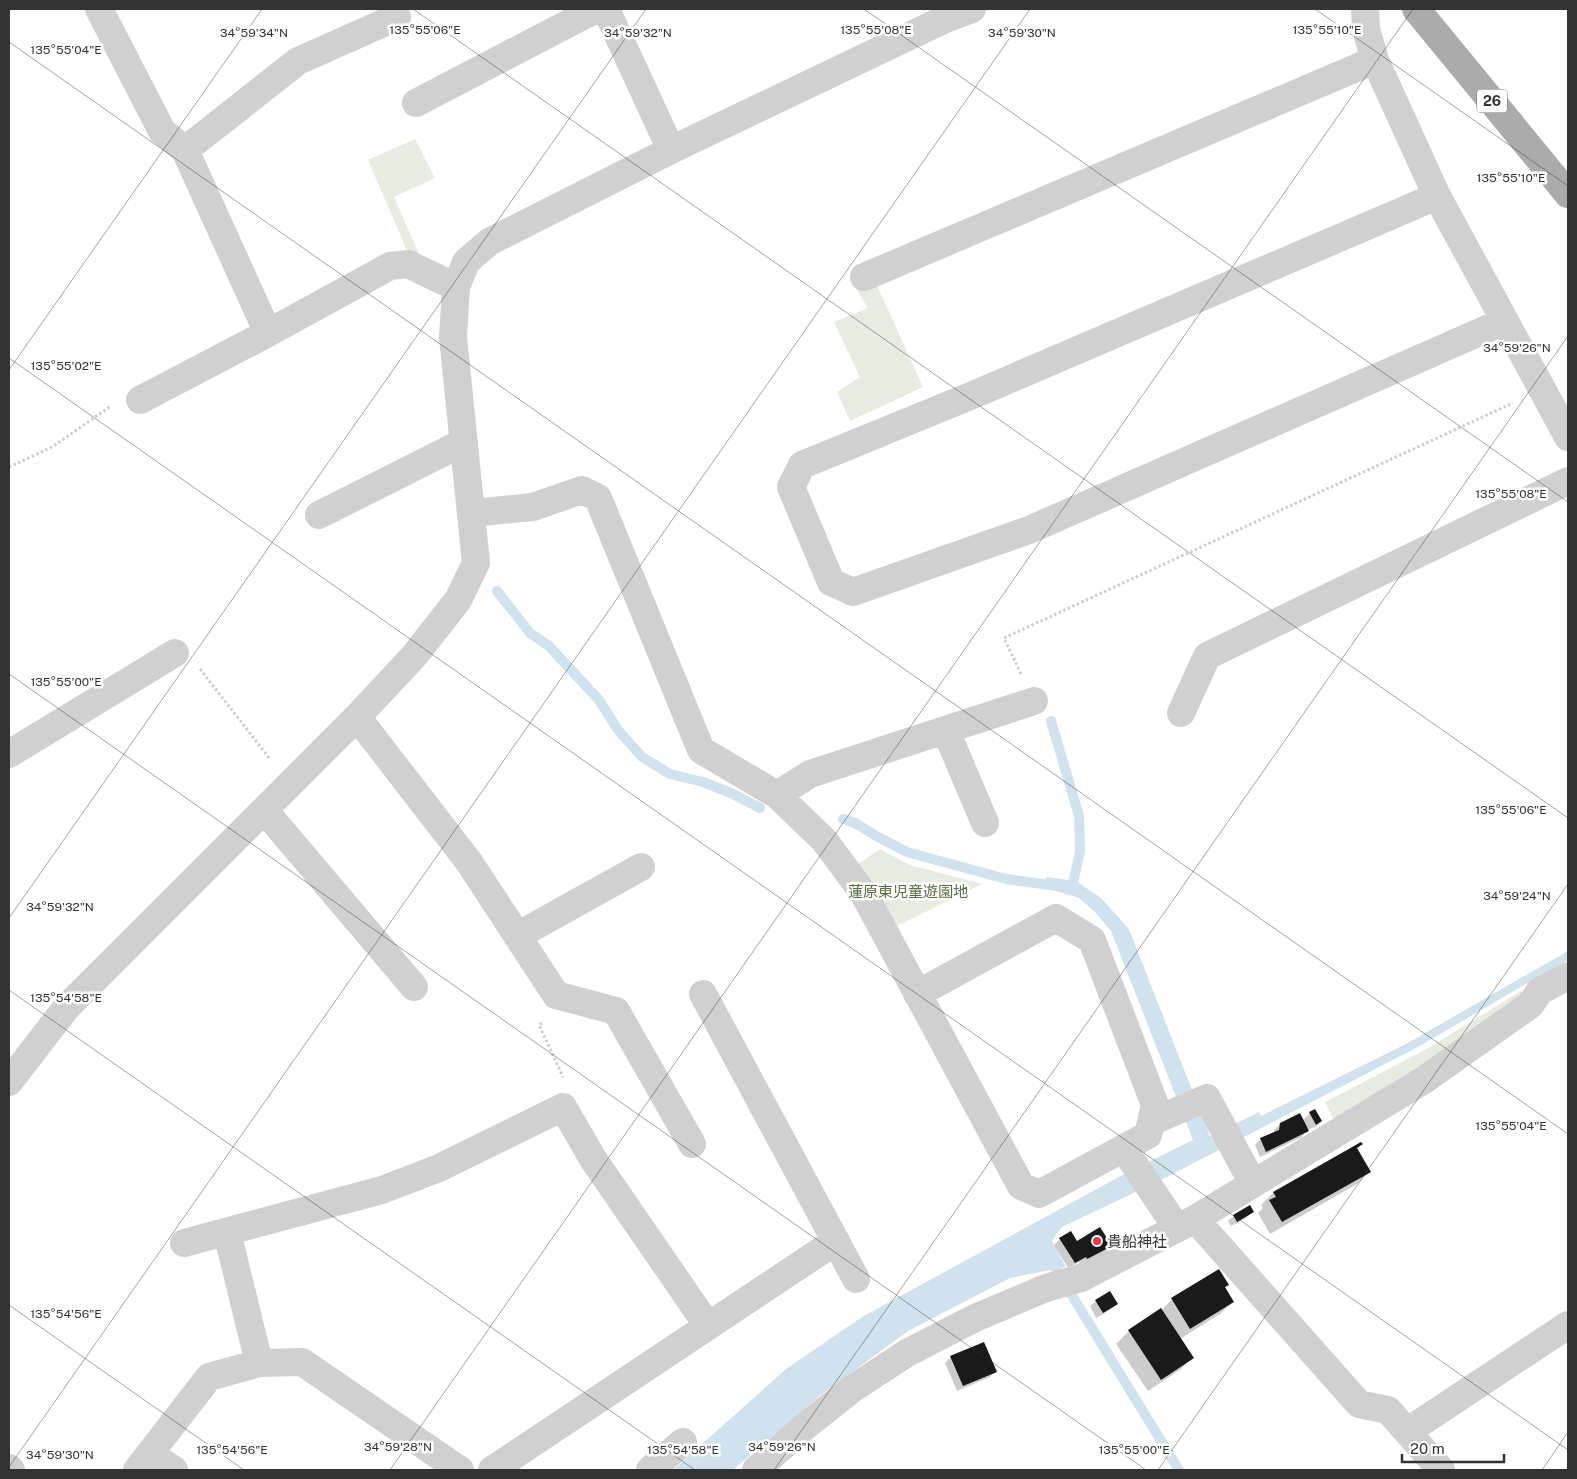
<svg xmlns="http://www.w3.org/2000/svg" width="1577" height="1479" font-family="'Public Sans','Noto Sans JP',sans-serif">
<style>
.green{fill:#e6ecdf}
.water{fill:#cfe2ee}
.shadow{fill:#0003}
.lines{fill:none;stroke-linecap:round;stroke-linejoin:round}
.stream{stroke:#cfe2ee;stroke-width:10}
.building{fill:#1a1a1a}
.path{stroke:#cdcdcd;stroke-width:3;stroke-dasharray:2.5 2.5;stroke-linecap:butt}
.minor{stroke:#d0d0d0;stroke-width:28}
.major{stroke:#ababab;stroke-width:28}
.ticks{fill:none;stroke:#333;stroke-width:1;stroke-opacity:0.45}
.poi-dot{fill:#e63946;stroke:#fff;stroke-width:2}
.labels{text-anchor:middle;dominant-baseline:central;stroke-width:5;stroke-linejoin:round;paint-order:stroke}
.shield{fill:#fff;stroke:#707070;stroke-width:1}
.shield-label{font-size:14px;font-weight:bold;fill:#333}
.park-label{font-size:15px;fill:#56703f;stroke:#fff}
.poi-label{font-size:15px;fill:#333;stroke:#fff;text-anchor:start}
.ticks-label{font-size:12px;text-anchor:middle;fill:#333;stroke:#fff;stroke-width:5;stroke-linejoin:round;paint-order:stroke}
</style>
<rect width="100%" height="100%" fill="#fff"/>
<path class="green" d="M415,139L435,178L394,197L423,263L408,253L368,160Z
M876,283L923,387L850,421L837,392L860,377L834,322L868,308L855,287Z
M880,849L910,865L982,884L897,926L858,864Z
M1521,991L1529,1001L1334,1120L1325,1102L1425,1050Z"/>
<path class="water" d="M1046,877L1076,881L1101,898L1129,929L1210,1136L1259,1112L1261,1116L1406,1044L1568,951V960L1512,992L1416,1048L1161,1180L1062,1227L1052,1241L1066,1267L1010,1278L908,1331L822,1394L733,1470H673L786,1369L862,1317L1128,1172L1193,1140L1111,931L1096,913L1079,898L1046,888Z"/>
<path class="shadow" d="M1315,1111L1321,1121L1315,1127L1307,1130L1302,1137L1260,1157L1255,1145L1260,1139L1274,1133V1130L1280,1124L1303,1120L1310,1113Z
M1361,1144L1356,1149L1369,1172L1357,1184L1270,1234L1258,1213L1263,1208L1261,1205L1273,1193Z
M1252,1212L1246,1218L1231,1226L1228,1221L1234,1216Z
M1060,1239L1077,1243L1110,1246L1081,1265L1079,1262L1068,1268L1054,1245Z
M1218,1270L1224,1288L1232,1302L1220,1314L1180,1339L1192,1357L1180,1370L1148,1391L1116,1344L1129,1331L1161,1311L1172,1299Z
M1096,1301L1116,1304L1110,1310L1096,1318L1090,1306Z
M951,1357L995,1371L990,1377L957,1391L945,1363Z"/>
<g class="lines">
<path class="stream" d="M497,591L530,633L549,646L599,700L618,730L642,757L670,774L703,782L731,793L760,808
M1051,721L1079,816L1080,852L1072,887
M843,819L855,823L878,837L907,852L1006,879L1057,886
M1049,1258L1179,1470"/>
</g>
<path class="building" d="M1315,1109L1322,1121L1316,1125L1309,1112Z
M1300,1113L1309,1131L1266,1152L1260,1138L1279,1130L1280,1123Z
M1361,1142L1363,1144L1357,1148L1371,1172L1282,1222L1269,1200L1276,1197L1273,1192Z
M1250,1205L1254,1212L1237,1222L1233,1215Z
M1100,1227L1112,1246L1088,1261L1086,1257L1075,1263L1059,1238L1071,1231L1077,1241Z
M1219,1269L1229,1285L1225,1287L1234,1302L1190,1329L1171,1298Z
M1110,1291L1118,1304L1103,1313L1095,1300Z
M1161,1308L1194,1358L1161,1380L1128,1330Z
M984,1342L997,1372L963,1386L950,1356Z"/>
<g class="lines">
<path class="path" d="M9,467L52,447L111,406
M200,669L270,759
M1021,674L1004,638L1513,403
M542,1023L539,1025L563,1077"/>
<path class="minor" d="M99,9L162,131L185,150L268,333L390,266L408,264L456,287
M606,9L671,150
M1365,9L1366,29L1375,60L1437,196L1568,437
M416,103L596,9
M185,150L298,61L397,17
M1437,196L973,395L802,465L791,487L831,582L853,592L1029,530L1505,321
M864,277L1375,60
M140,400L268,333
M472,513L533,507L582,490L598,498L701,750L777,795L824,840L864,894L1021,1186L1039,1194L1148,1135L1155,1105L1092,940L1056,918L917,994
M319,515L464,442
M1181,713L1207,656L1568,481
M357,717L469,862L556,995L616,1011L692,1144
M946,731L985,823
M9,754L175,653
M777,795L810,774L1034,701
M265,811L414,987
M517,936L641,867
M703,994L856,1279
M9,1082L66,1008L357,717L414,656L458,600L476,563L453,337L456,287L466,262L489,242L671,150L945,19L972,9
M1151,1122L1207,1098L1253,1184
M1124,1149L1177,1228
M1195,1219L1359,1404L1388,1410L1441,1470
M227,1232L259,1363
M184,1243L382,1190L439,1168L563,1107L593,1159L708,1326
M1408,1431L1568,1325
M150,1454L174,1470
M9,1468L11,1470
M137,1470L209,1377L259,1363L302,1362L460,1470
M492,1470L836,1241
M650,1470L683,1442
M756,1470L803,1428L852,1389L907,1353L975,1318L1046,1288L1081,1278L1195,1219L1424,1080L1530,1005L1540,991L1568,976"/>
<path class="major" d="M1416,9L1568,194"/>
</g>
<path class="ticks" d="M413,9L1568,818M864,9L1568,502M1315,9L1568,186M9,42L1568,1134M9,358L1568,1450M9,370L262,9M9,674L1146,1470M9,918L646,9M9,990L695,1470M9,1305L244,1470M9,1467L1030,9M390,1470L1413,9M774,1470L1568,336M1158,1470L1568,884M1542,1470L1568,1432"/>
<circle class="poi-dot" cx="1097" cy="1241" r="5"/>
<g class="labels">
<rect class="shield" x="1477" y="89.5" width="30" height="23" rx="4"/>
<g class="shield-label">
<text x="1492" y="101">26</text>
</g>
<g class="park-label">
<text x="908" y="891">蓮原東児童遊園地</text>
</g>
<g class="poi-label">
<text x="1107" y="1241">貴船神社</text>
</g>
</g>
<g class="ticks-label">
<text x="876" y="34">135°55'08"E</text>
<text x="1327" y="34">135°55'10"E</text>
<text x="425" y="34">135°55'06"E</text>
<text x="254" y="37">34°59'34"N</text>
<text x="638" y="37">34°59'32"N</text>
<text x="1022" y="37">34°59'30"N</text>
<text x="66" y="54">135°55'04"E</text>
<text x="1511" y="182">135°55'10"E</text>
<text x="1517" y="352">34°59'26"N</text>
<text x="66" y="370">135°55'02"E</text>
<text x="1511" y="498">135°55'08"E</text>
<text x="66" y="686">135°55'00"E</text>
<text x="1511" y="814">135°55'06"E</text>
<text x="1517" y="900">34°59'24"N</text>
<text x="60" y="911">34°59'32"N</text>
<text x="66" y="1002">135°54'58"E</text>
<text x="1511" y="1130">135°55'04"E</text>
<text x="66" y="1318">135°54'56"E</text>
<text x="398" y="1451">34°59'28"N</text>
<text x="782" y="1451">34°59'26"N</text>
<text x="232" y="1454">135°54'56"E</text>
<text x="683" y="1454">135°54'58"E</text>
<text x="1134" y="1454">135°55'00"E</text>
<text x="60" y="1459">34°59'30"N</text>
</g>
<rect width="1577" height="1479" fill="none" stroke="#333333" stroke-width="20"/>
<path d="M1402 1454v8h102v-8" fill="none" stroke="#333333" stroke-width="2.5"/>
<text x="1410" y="1454" font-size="15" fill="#333333" stroke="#ffffff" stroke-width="4" paint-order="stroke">20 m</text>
</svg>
